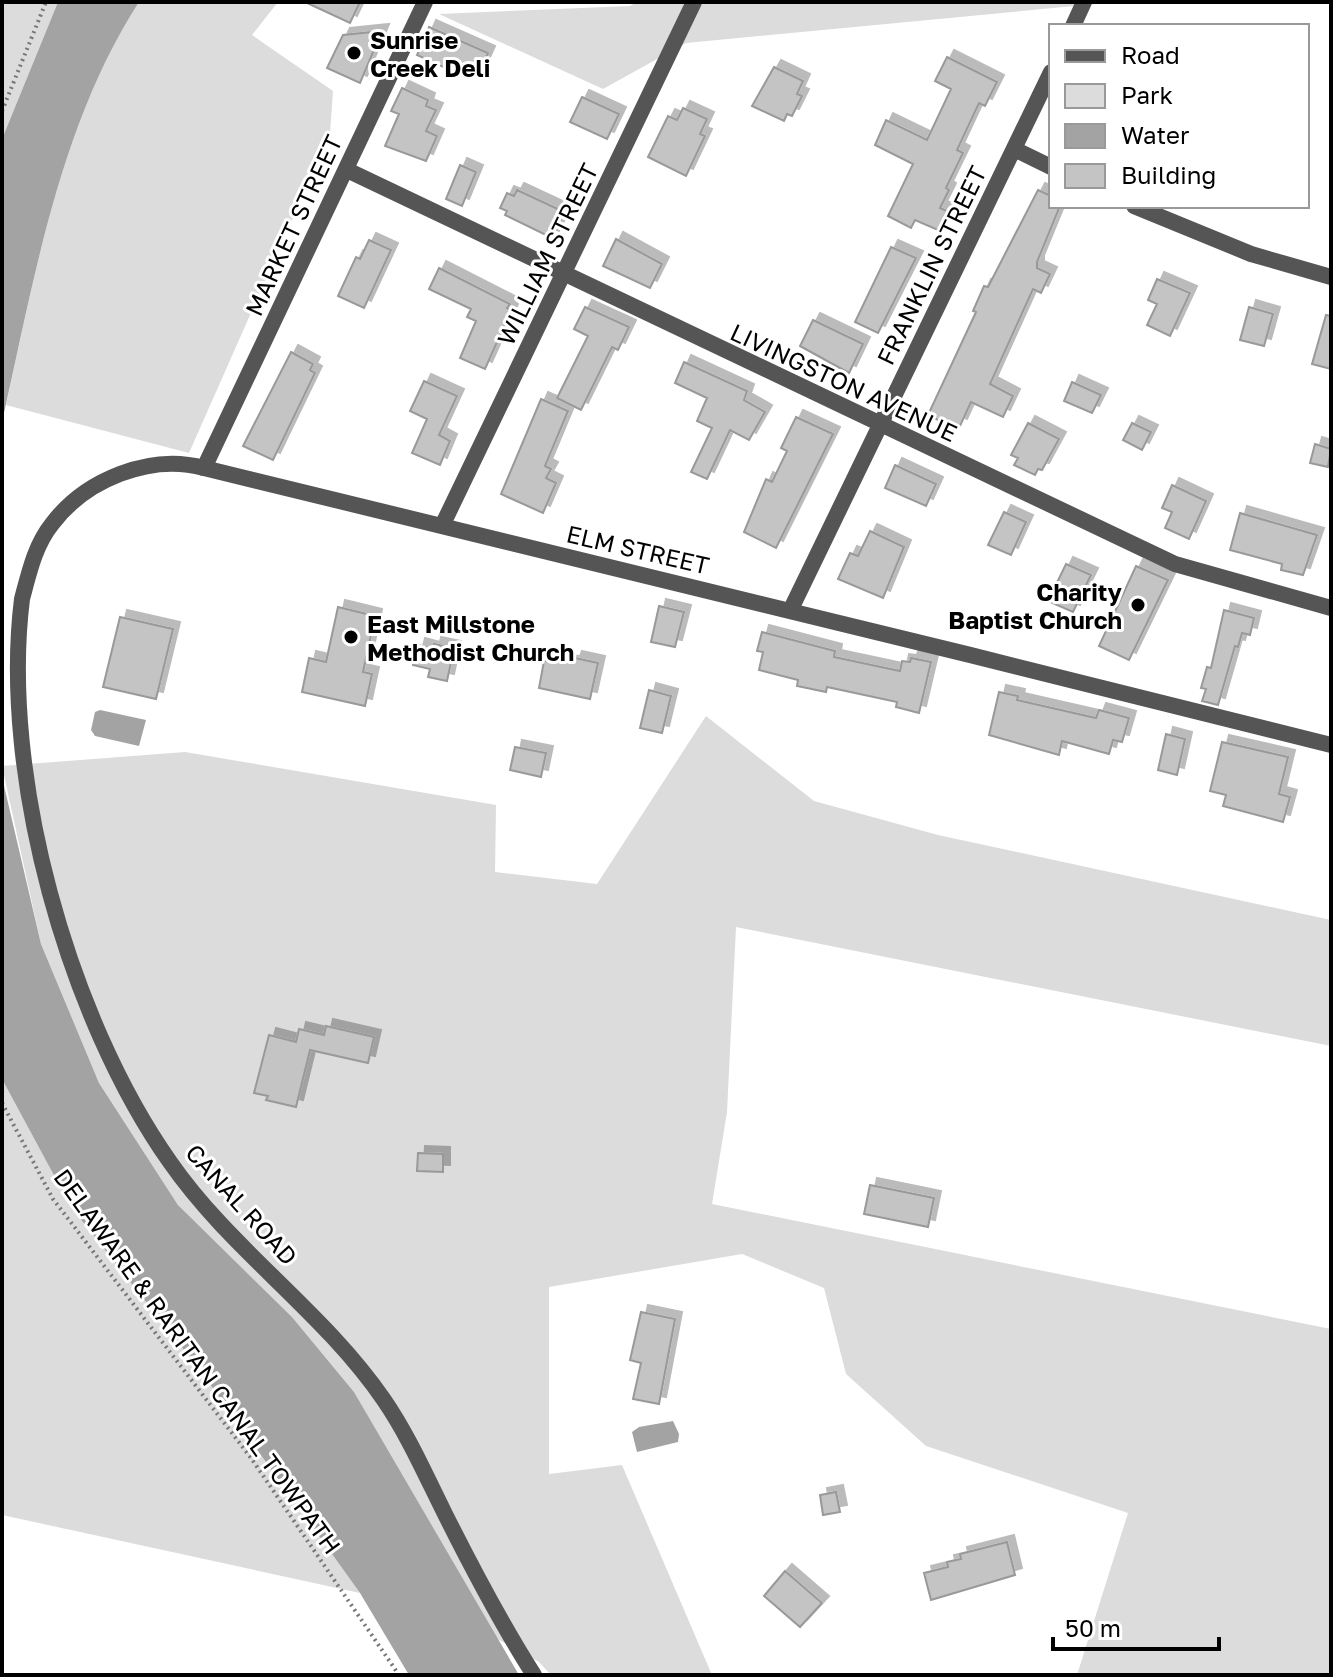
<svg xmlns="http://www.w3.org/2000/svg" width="1333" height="1677" font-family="'Golos Text',sans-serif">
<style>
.green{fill:#dcdcdc}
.water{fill:#a3a3a3}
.building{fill:#c4c4c4;stroke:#999;stroke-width:2;filter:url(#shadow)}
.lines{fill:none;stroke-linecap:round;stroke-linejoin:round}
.path{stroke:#777;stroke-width:4;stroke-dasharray:2 4;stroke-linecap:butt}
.minor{stroke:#555;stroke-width:16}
.tertiary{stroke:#555;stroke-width:16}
.poi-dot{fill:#000;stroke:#fff;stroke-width:3}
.labels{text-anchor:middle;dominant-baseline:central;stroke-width:6;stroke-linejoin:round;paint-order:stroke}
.poi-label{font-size:24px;font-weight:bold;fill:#000;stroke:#fff;text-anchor:start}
.street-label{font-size:24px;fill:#000;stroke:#fff}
</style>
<defs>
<filter id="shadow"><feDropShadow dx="7" dy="-7" stdDeviation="0" flood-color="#0004"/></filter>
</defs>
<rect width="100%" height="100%" fill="#fff"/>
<path class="green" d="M2,2H58L2,139Z
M139,2H278L252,35L333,91L330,134L189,453L6,405C36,269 62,121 139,2Z
M637,2H1117L686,43L603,89L439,14L630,6Z
M706,716L814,801L938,835L1331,920V1046L736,927L727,1112L712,1204L1331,1329V1675H1077L1128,1513L926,1446L846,1374L824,1288L742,1254L549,1287V1474L622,1465L712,1675H551L539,1662L494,1637L354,1392L292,1317L178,1205L99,1083L41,944L2,766L185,752L496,805L495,872L597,884Z
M2,1079L71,1207L199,1369L360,1593L2,1515Z"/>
<path class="water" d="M58,2H139C59,126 34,281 2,422V139Z
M100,710L146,720L139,746L95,736L91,730L95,712Z
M2,777L41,944L99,1083L178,1205L292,1317L354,1392L519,1675H409L360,1593L199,1369L71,1207L2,1079Z
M673,1421L679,1434L678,1442L637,1452L632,1432L639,1427Z"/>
<path class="building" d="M305,2H360L350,23Z
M429,27L488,53L479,73L466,67L463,76L417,55Z
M382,31L360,83L327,68L343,35Z
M947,57L997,82L985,106L979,103L957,150L963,153L946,188L949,190L940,208L947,211L938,230L915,220L911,228L888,216L913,164L875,145L886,120L927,140L951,89L935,81Z
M774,67L803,81L797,94L802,96L792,116L787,114L784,121L752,106Z
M402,88L428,100L426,106L436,110L426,131L437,136L426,161L385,146L399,114L391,111Z
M582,97L619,114L607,139L570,122Z
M683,108L707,119L700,134L705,136L686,176L648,157L668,116L677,120Z
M460,165L476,172L462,206L446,199Z
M517,190L560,210L557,216L562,218L552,238L505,215L507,211L500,208L507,193L514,196Z
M1038,190L1051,196V206H1060L1037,262V268L1050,274L1041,293L1033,289L990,384L1013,396L1003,417L971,402L960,426L948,420L946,424L928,415L976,312L973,311L984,286L988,287Z
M616,239L662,264L650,288L603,266Z
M369,240L391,250L364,308L338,296L356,257L360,259Z
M891,247L916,258L878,333L855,322Z
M439,268L510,304L507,308L511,311L485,369L460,358L476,321L467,317L471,309L429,289Z
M1157,279L1190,293L1170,336L1147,325L1157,304L1148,300Z
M585,307L629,327L618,350L612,347L581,410L557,398L588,336L574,329Z
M1249,307L1273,314L1264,346L1240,340Z
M1326,315L1331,316V369L1312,364Z
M813,320L863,344L849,373L800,346Z
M291,352L313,364L310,370L315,373L273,460L243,446Z
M684,362L747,391L744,400L765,412L749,440L730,430L707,479L691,472L712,428L697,421L707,398L675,383Z
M424,381L457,396L439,435L450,441L440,465L412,453L427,419L410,411Z
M1072,382L1101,395L1092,413L1064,401Z
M541,399L568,411L545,466L551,469L546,478L556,483L543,513L501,494Z
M796,417L833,434L776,548L744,532L766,479L772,482L787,451L781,448Z
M1028,423L1059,439L1042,470L1038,469L1035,475L1014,465L1018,458L1011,455Z
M1132,423L1151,432L1142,450L1123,440Z
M1315,444L1331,449L1328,467L1310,463Z
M895,465L936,484L926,506L885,488Z
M1172,485L1206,501L1189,539L1165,528L1172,512L1162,508Z
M1004,512L1026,522L1011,555L988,545Z
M1240,513L1317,535L1303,575L1281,570L1282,564L1230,550Z
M870,531L904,547L883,598L838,579L850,553L858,556Z
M1066,564L1091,575L1073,612L1048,601Z
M1136,566L1168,580L1129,660L1099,646Z
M659,606L684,612L675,647L651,642Z
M338,607L375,616L363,672L372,674L365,706L302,692L309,658L326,662Z
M1224,610L1254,618L1250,635L1242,633L1238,647L1235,646L1218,705L1202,701L1206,689L1201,688L1207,667L1211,668Z
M120,617L173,629L156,699L103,687Z
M762,632L835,651L834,657L900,671L902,661L910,662L911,658L931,662L919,713L896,707L897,702L827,687L826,692L797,686L798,680L759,670L763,652L757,651Z
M434,644L454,648L447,681L428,677L430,669L413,665L418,645L433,649Z
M575,658L598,663L590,699L539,688L544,661L573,663Z
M649,690L671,696L662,733L640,728Z
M999,692L1018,696L1017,700L1096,718L1099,710L1129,718L1122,742L1113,740L1109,754L1062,741L1059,755L989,735Z
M1166,734L1185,739L1177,775L1158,770Z
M1222,742L1288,757L1279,794L1290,797L1283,822L1223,806L1226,795L1210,791Z
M515,747L546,753L541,777L510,770Z
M326,1026L374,1037L368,1063L310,1050L296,1107L266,1100L268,1096L254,1093L269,1035L296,1042L299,1029L324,1035Z
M418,1153L443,1154V1172L417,1171Z
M870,1185L934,1198L928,1227L864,1214Z
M641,1312L675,1319L659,1404L633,1399L641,1363L630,1360Z
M836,1492L840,1512L823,1515L820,1495Z
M1007,1542L1015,1575L931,1600L924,1573L948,1567L947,1562L961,1559L960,1554Z
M785,1571L822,1603L800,1627L764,1596Z"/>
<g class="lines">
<path class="path" d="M2,111L46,2
M2,1103L53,1199L251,1458L399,1675"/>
<path class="minor" d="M1073,26L1084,2
M1014,149L1051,167
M347,170L1175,564L1331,608
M1134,206L1251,254L1331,277
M204,468C580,560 956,650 1331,745
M442,526L694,2
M791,609L1051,72"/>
<path class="tertiary" d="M425,2L204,468C150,453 85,480 52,524C35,545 29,573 22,599C0,775 69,1019 170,1162C231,1250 323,1311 384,1400C408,1435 425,1474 444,1512C472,1568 500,1622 534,1675"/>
</g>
<g class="poi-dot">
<circle cx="354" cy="53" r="8"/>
<circle cx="1138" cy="605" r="8"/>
<circle cx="351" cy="637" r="8"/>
</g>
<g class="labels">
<g class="poi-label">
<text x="370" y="39">Sunrise<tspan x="370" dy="28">Creek Deli</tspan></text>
<text x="1122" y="591" text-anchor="end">Charity<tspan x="1122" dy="28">Baptist Church</tspan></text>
<text x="367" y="623">East Millstone<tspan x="367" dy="28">Methodist Church</tspan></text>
</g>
<g class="street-label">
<text transform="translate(293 225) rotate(-65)">MARKET STREET</text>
<text transform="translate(547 254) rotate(-64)">WILLIAM STREET</text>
<text transform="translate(931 265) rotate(-64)">FRANKLIN STREET</text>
<text transform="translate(844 382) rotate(25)">LIVINGSTON AVENUE</text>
<text transform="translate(638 549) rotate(13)">ELM STREET</text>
<text transform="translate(242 1204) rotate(48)">CANAL ROAD</text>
<text transform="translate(198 1361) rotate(54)">DELAWARE &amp; RARITAN CANAL TOWPATH</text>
</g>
</g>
<rect width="1333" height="1677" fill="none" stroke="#000000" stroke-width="8"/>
<rect x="1049" y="24" width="260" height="184" fill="#ffffff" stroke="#999999" stroke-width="2"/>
<rect x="1065" y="50" width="40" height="12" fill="#555555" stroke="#999999" stroke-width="2"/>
<text x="1121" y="64" font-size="24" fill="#000000">Road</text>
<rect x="1065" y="84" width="40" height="24" fill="#dcdcdc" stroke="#999999" stroke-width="2"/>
<text x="1121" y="104" font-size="24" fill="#000000">Park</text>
<rect x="1065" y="124" width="40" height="24" fill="#a3a3a3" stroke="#999999" stroke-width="2"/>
<text x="1121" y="144" font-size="24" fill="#000000">Water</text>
<rect x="1065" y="164" width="40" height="24" fill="#c4c4c4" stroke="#999999" stroke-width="2"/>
<text x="1121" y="184" font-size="24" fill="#000000">Building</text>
<path d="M1053 1637v12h166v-12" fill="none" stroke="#000000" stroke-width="4"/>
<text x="1065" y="1637" font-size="24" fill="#000000" stroke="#ffffff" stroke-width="6" paint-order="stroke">50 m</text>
</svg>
